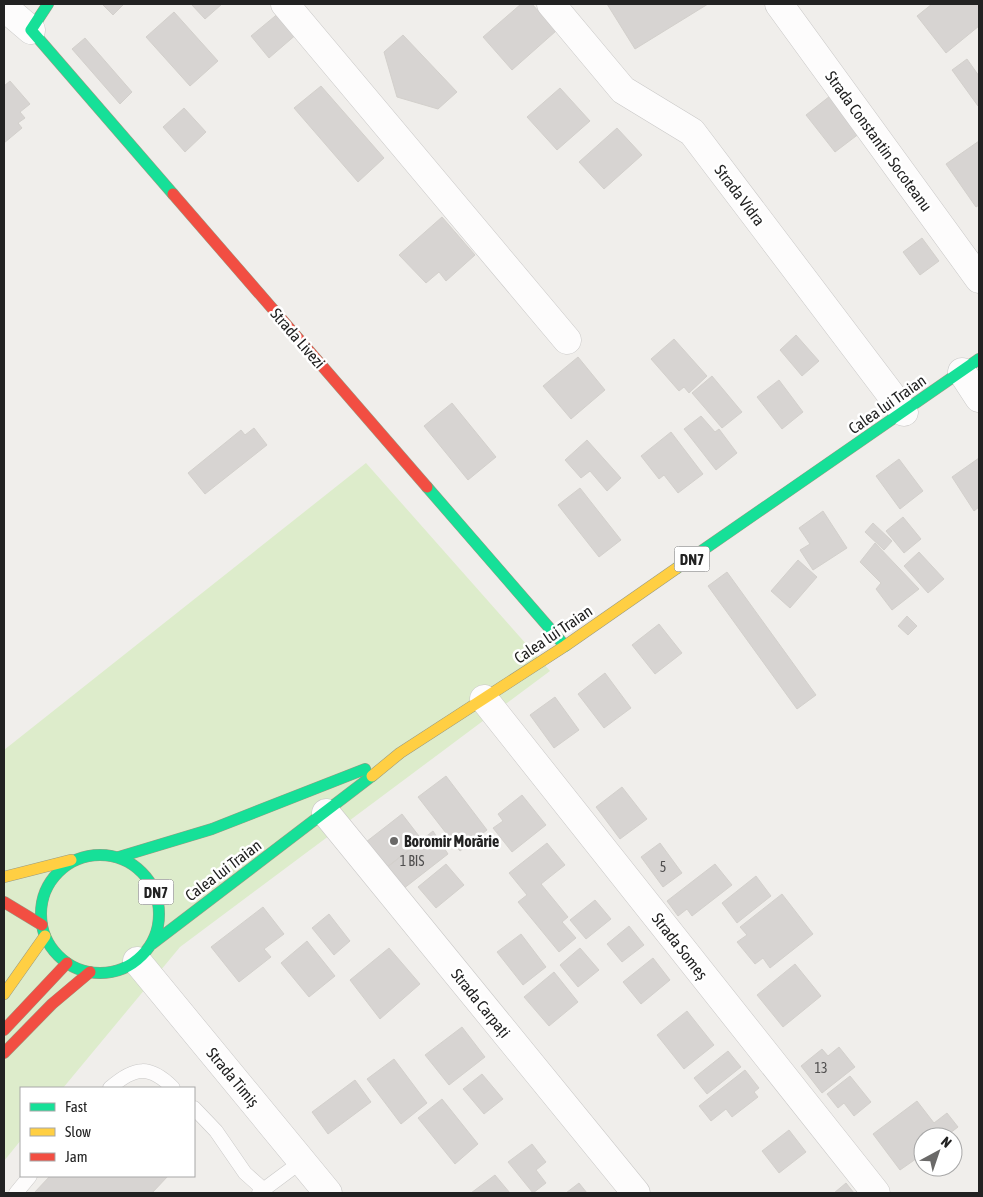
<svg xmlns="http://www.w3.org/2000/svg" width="983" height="1197" font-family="'Asap Condensed',sans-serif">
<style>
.grass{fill:#ddeccb}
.building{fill:#d7d4d2;stroke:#d3d0cc}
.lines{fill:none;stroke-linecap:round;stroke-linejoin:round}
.lane-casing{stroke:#c9c8c7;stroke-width:15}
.street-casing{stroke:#c9c8c7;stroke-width:29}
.fast-casing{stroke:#999a82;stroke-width:12}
.slow-casing{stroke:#999a82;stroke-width:12}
.jam-casing{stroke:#999a82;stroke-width:12}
.lane{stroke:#fdfcfc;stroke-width:14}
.street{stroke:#fdfcfc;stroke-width:28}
.fast{stroke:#16e098;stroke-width:11}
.slow{stroke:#ffcf43;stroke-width:11}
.jam{stroke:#f24e42;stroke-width:11}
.poi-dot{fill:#6a6968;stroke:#fff;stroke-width:2}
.labels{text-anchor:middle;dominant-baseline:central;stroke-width:5;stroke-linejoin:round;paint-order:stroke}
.number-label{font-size:14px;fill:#4f4e4e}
.shield{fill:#fff;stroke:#646464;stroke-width:1}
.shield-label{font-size:15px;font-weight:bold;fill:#222}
.street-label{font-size:16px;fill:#222;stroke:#fff}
.poi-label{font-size:16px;font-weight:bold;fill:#222;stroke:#fff;text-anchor:start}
</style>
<rect width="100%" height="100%" fill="#f0eeeb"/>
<path class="grass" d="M366,463L550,671L180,947L63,1088H21V1140L4,1161V750Z"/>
<path class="building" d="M102,4H124L113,15Z
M191,4H222L205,19Z
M521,4H532L556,31L512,70L483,37Z
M607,4H708L635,49Z
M932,4H979V26L946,53L917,16Z
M174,12L218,61L190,86L146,37Z
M280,12L298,33L269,58L251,36Z
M403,35L457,92L438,109L397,97L384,52Z
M85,38L132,92L120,104L72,49Z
M967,59L979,76L978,106L952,70Z
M10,81L30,104L20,112L25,118L18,123L22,128L4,143V86Z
M321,86L384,158L358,182L294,108Z
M560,88L590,121L557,150L527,117Z
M830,96L860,133L835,152L806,115Z
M184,108L206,132L185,152L163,127Z
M617,128L642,155L604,189L579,162Z
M979,141V205L976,207L946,164Z
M442,217L475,255L446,281L439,272L426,283L399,255Z
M922,238L939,261L920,275L903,252Z
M796,335L819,361L802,376L780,350Z
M674,339L707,376L689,393L684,387L679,391L651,359Z
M578,357L605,390L571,419L543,386Z
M712,376L742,412L722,428L692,393Z
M779,380L803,412L782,429L757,397Z
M452,403L496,457L468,480L424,426Z
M701,416L715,432L719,429L737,453L716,470L684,429Z
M254,428L267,445L205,494L188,473L241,430L245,435Z
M671,432L703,474L678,493L664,475L659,479L641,456Z
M587,440L621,478L607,491L590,471L581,478L565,460Z
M979,458V507L974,511L952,477Z
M899,459L923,491L900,509L876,476Z
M580,488L621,540L599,557L558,505Z
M823,511L847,548L813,570L800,550L810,544L799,528Z
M903,517L921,539L904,553L886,531Z
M873,523L892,541L884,550L865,532Z
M875,543L919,589L892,610L876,589L881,583L860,562Z
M919,552L944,579L928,593L904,566Z
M798,560L817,577L790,608L771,591Z
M727,572L816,695L797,709L708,586Z
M907,616L917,626L908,635L898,626Z
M659,624L682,653L655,674L632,645Z
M605,673L631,708L604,728L578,694Z
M555,697L579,730L554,748L530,715Z
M446,776L487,830L460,851L418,797Z
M622,787L647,819L620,839L596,807Z
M522,795L546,825L512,852L493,828L503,821L498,814Z
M402,814L422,840L386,868L366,842Z
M433,831L448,854L403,889L386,868Z
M547,843L565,865L541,884L568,917L562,922L576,938L559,952L518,902L527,895L509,873Z
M660,843L682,873L663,887L641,857Z
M446,864L464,885L436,908L418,887Z
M715,864L732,885L692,916L687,909L678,916L667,901Z
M756,876L771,896L737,923L722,903Z
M782,894L813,934L770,968L763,958L755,964L737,942L747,935L740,927Z
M595,900L611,919L586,939L570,920Z
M263,907L284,934L264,949L271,957L239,982L211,947Z
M329,914L350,941L334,955L312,928Z
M629,926L644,945L622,962L607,944Z
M521,934L546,967L523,985L497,952Z
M307,941L335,976L309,997L281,963Z
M389,948L420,984L380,1019L350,980Z
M580,948L599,970L578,987L560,965Z
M653,958L670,980L641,1004L623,982Z
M795,964L821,996L783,1027L757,995Z
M554,972L578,1002L549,1026L524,997Z
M687,1011L714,1045L684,1069L657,1035Z
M462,1027L485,1057L449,1085L425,1055Z
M839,1047L855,1067L822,1093L801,1066L822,1049L828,1056Z
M728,1051L741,1067L707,1094L694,1078Z
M394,1059L427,1103L401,1124L367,1079Z
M745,1070L759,1088L754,1092L758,1097L732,1117L726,1109L711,1121L699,1106Z
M482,1074L503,1099L484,1114L463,1089Z
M850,1076L871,1102L854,1116L844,1103L838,1108L827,1094Z
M355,1080L371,1102L328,1134L312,1112Z
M442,1099L478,1144L455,1164L418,1118Z
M917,1101L934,1123L947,1113L958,1127L945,1137H923V1154L900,1170L873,1134Z
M789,1130L806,1152L779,1173L762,1151Z
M532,1144L546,1162L536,1170L546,1183L533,1193L508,1162Z
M495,1175L510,1193H471Z
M50,1176H168L152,1193H34Z
M579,1183L587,1193H566Z
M846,1183L854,1193H834Z"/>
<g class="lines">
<defs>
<path id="lane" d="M110,1088C135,1066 150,1065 173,1088
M194,1108L216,1131L245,1173L263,1189
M16,1193L30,1176
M259,1193L302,1161"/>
<path id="street" d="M285,4L567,340
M551,4L623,90L692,132L904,412
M779,4L979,279
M4,7L31,30
M962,372L979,398
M484,699L876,1193
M326,813L636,1193
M137,961L328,1193"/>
<path id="fast" d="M48,4L31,30L173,194
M427,487L565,646
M677,568L979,359
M41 914a59 59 0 1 1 118 0a59 59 0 1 1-118 0Z
M119,857L212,829L365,769
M152,944L372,776"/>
<path id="slow" d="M372,776L400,753L565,646L677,568
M4,877L71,860
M4,994L45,936"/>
<path id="jam" d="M173,194L427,487
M4,902L42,925
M4,1030L67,963
M4,1053L52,1004L90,972"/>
</defs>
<use href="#lane" class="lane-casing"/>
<use href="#street" class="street-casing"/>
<use href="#fast" class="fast-casing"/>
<use href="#slow" class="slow-casing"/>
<use href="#jam" class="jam-casing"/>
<use href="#lane" class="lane"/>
<use href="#street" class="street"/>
<use href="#fast" class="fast"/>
<use href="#slow" class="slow"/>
<use href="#jam" class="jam"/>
</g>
<circle class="poi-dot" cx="394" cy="841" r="5"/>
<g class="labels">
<g class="number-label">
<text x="412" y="861">1 BIS</text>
<text x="663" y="867">5</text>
<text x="821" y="1068">13</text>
</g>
<g class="shield">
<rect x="674.5" y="546.5" width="35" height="25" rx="4"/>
<rect x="138.5" y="879.5" width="35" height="25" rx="4"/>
</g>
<g class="shield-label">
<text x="692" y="559">DN7</text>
<text x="156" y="892">DN7</text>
</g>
<g class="street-label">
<text transform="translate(879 141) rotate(54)">Strada Constantin Socoteanu</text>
<text transform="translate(740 195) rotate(53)">Strada Vidra</text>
<text transform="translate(298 338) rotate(49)">Strada Livezi</text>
<text transform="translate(887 404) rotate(-35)">Calea lui Traian</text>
<text transform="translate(553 634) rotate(-34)">Calea lui Traian</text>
<text transform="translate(223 870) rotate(-37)">Calea lui Traian</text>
<text transform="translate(680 946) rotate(52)">Strada Someș</text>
<text transform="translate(481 1003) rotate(51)">Strada Carpați</text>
<text transform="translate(233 1077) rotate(50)">Strada Timiș</text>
</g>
<g class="poi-label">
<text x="404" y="841">Boromir Morărie</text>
</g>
</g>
<rect width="983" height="1197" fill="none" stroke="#222222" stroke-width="10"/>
<rect x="20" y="1087" width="175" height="90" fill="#ffffff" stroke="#a7a7a7"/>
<rect x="30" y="1103" width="25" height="8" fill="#16e098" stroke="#a7a7a7"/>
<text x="65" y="1112" font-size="15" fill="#222222">Fast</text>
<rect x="30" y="1128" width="25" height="8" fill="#ffcf43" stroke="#a7a7a7"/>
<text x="65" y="1137" font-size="15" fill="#222222">Slow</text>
<rect x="30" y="1153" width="25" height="8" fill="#f24e42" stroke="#a7a7a7"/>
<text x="65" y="1162" font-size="15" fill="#222222">Jam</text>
<g transform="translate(938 1152) rotate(40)"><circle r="24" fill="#ffffff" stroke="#a7a7a7"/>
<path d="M0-4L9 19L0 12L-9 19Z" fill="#6a6968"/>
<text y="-8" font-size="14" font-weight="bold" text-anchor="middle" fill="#222222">N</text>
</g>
</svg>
